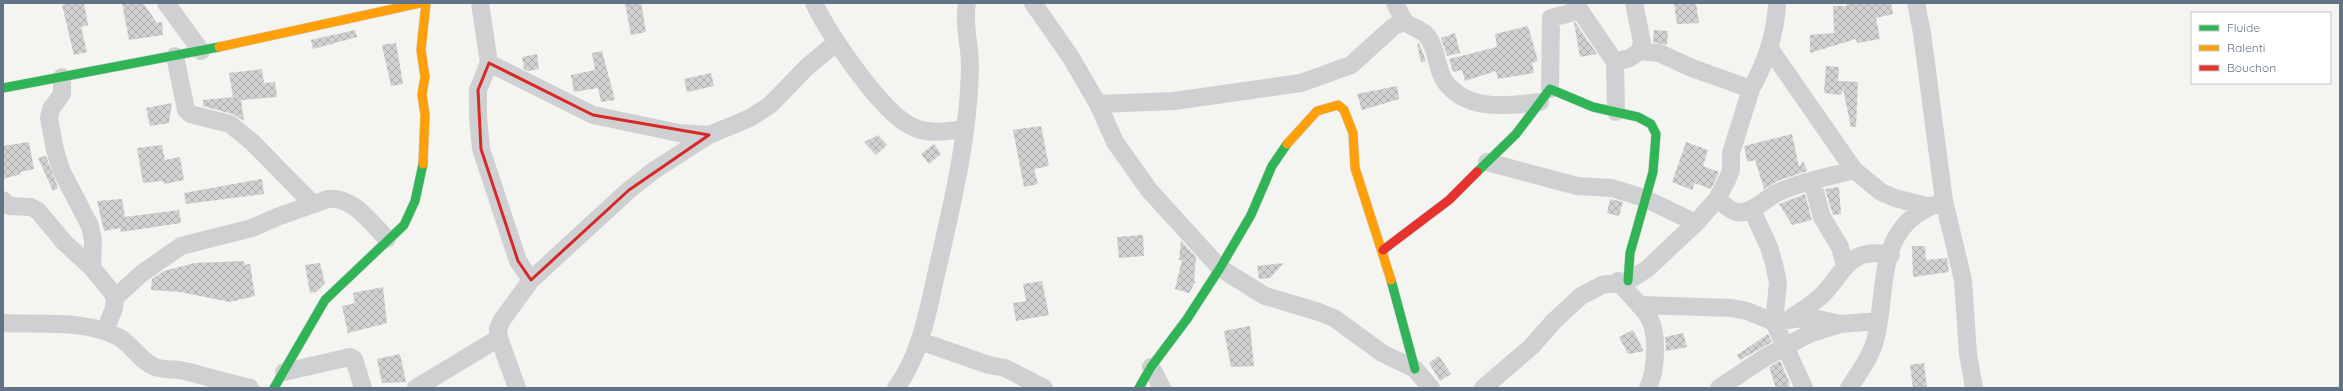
<svg xmlns="http://www.w3.org/2000/svg" width="2343" height="391" font-family="Quicksand,sans-serif">
<style>
.building{fill:url(#building-cross-hatch)}
.lines{fill:none;stroke-linecap:round;stroke-linejoin:round}
.fast-casing{stroke:#d0d2d3;stroke-width:10}
.slow-casing{stroke:#d0d2d3;stroke-width:10}
.jam-casing{stroke:#d0d2d3;stroke-width:10}
.street{stroke:#cfd0d1;stroke-width:18}
.fast{stroke:#30b455;stroke-width:9}
.slow{stroke:#ff9f0a;stroke-width:9}
.jam{stroke:#e5322d;stroke-width:9}
.marked{fill:none;stroke:#d62828;stroke-width:3;stroke-linejoin:round}
</style>
<defs>
<pattern id="building-cross-hatch" width="8" height="8" patternUnits="userSpaceOnUse"><rect width="8" height="8" fill="#d0d1d1"/><path d="M0 0l8 8M0 8l8-8" fill="none" stroke="#acaeaf"/></pattern>
</defs>
<rect width="100%" height="100%" fill="#f4f4f1"/>
<path class="building" d="M71,3H84L88,25L81,27L87,52L74,55L62,5Z
M122,3H143L157,23L162,22L163,35L129,40Z
M625,3H641L646,32L631,35Z
M1674,3H1696L1699,23L1677,24Z
M1846,3H1891L1893,14L1876,18L1880,39L1857,43L1856,39L1810,53V35L1834,33L1833,6H1847Z
M1575,22L1597,54L1580,57L1574,23Z
M1528,26L1538,61L1532,63L1534,73L1498,79L1496,71L1465,81L1462,70L1453,72L1449,59L1497,47L1495,34Z
M355,30L357,37L313,49L311,40Z
M1654,30L1668,31L1667,45L1653,42Z
M1455,33L1460,53L1447,56L1441,38Z
M396,43L403,84L391,86L382,45Z
M1419,43L1426,61L1421,62L1417,44Z
M602,51L615,100L601,102L598,88L574,92L571,75L595,70L592,53Z
M537,54L539,69L528,71L524,69L522,57Z
M1826,66L1839,67L1838,81L1858,82L1856,127H1851L1843,89L1841,95L1824,93Z
M262,69L264,83L275,82L277,97L241,100L244,121L233,114L203,106V100L233,97L229,73Z
M711,73L714,86L687,92L684,79Z
M1397,86L1399,99L1362,110L1357,94Z
M172,103L169,123L150,126L146,108Z
M1041,126L1049,166L1034,169L1038,184L1024,187L1013,130Z
M1792,134L1799,167L1803,161L1807,171L1780,180L1764,189L1755,160L1747,162L1744,146Z
M878,135L887,145L876,155L864,142Z
M29,142L34,169L20,172L21,174L3,179V146Z
M1686,142L1708,150L1703,166L1719,172L1711,189L1695,183L1692,190L1672,182Z
M934,144L941,154L929,164L921,154Z
M162,145L165,160L180,157L184,180L164,184L163,181L143,183L137,148Z
M46,156L58,188L53,191L38,158Z
M262,179L264,194L186,204L184,193Z
M1839,187L1841,214L1833,215L1825,189Z
M1805,194L1812,220L1792,225L1779,204Z
M122,199L125,217L179,210L181,223L121,232L120,228L104,231L97,201Z
M1610,199L1623,202L1619,216L1607,213Z
M1143,235L1144,256L1119,258L1117,237Z
M1181,241L1196,257L1194,281H1196L1189,293L1175,289L1182,260H1179Z
M1912,246H1925L1926,260L1947,258L1949,272L1913,277Z
M244,261L245,265L250,264L255,296L230,302L180,292L151,290L152,279L164,271L194,263Z
M320,263L325,283L316,292L310,293L305,265Z
M1284,263L1270,278L1259,279L1257,266Z
M1042,281L1049,315L1016,321L1013,303L1026,301L1023,284Z
M383,287L387,323L348,333L342,306L355,303L353,293Z
M1250,326L1254,366L1231,367L1224,331Z
M1633,330L1644,351L1628,354L1619,337Z
M1683,333L1687,347L1666,351L1665,337Z
M1768,334L1772,342L1740,360L1737,355Z
M400,354L406,382L382,383L377,359Z
M1439,356L1451,374L1440,381L1429,363Z
M1780,361L1790,384H1789V388H1776L1769,367Z
M1924,363L1927,388H1913L1910,365Z"/>
<g class="lines">
<defs>
<path id="fast" d="M3,88L219,47
M1477,172L1516,134L1550,89L1593,107L1638,117L1651,124L1656,134L1653,172L1630,253L1628,281
M1391,280L1415,369
M274,388L325,300L404,225L415,201L423,164
M1139,388L1151,367L1187,319L1220,268L1251,215L1272,166L1287,144"/>
<path id="slow" d="M219,47L420,3
M1287,144L1317,111L1338,105L1344,110L1353,133L1355,168L1391,280
M423,164L425,115L422,94L425,77L421,50L426,3"/>
<path id="jam" d="M1383,250L1449,200L1477,172"/>
</defs>
<use href="#fast" class="fast-casing"/>
<use href="#slow" class="slow-casing"/>
<use href="#jam" class="jam-casing"/>
<path class="street" d="M166,3L201,51
M480,3L489,63L478,90V117L481,149L518,261L531,280
M814,3C829,34 882,114 913,127C930,135 948,131 965,129
M1033,3L1070,56L1098,104L1115,142L1149,190L1220,268L1265,296L1319,312L1334,318L1382,353L1415,369L1431,388
M1395,3C1398,9 1401,17 1405,22C1412,28 1423,29 1428,37C1437,49 1436,67 1444,80C1465,112 1508,106 1540,102
M1634,3L1642,42L1640,51
M1916,3L1922,33L1944,201L1963,280L1968,354L1974,388
M1577,6L1615,62L1616,112
M1770,49L1854,170L1881,192L1895,198L1930,207
M175,56L186,110L190,114L230,124L252,142L313,204
M1615,62L1630,58L1640,51L1659,53L1692,68L1751,89C1766,62 1776,34 1777,3
M489,63L593,115L679,133L709,135L750,118L770,105L807,67L837,42
M62,77V94L51,109L49,118L55,150L62,172L90,226L93,240L92,268
M1550,89L1551,18L1571,13L1578,3
M1098,104L1174,101L1301,83L1351,65L1393,27L1405,21
M1487,162L1577,186L1612,188L1644,198L1696,223
M1812,181L1822,217L1840,247L1845,266
M1717,199C1723,203 1730,211 1737,212C1750,215 1764,200 1775,194C1799,182 1828,177 1854,170
M3,200L9,206L31,207L38,211L64,242L92,268L111,291L115,298L114,308L105,331
M1752,210L1769,247L1774,264L1778,283L1774,322L1804,388
M1618,281C1627,293 1640,303 1648,316C1659,333 1656,371 1648,388
M115,298L141,274L181,246L252,228L277,217L328,199C352,195 373,225 387,239
M1639,305L1732,308L1747,311L1774,322L1809,317L1840,324L1879,321
M1790,319C1800,312 1811,305 1820,297C1845,274 1846,246 1891,255
M3,323C41,325 86,319 120,338C133,346 140,361 155,367C164,370 175,369 185,371C206,377 228,382 250,388
M920,341L989,365L1005,368L1044,388
M1151,367L1162,388
M284,372L350,357L354,359L363,388
M416,388L499,338
M517,388L499,338L498,329L502,320L531,280L629,190L653,171L709,135
M896,388C922,353 928,308 938,266C953,201 969,133 970,66C970,44 963,25 967,3
M1483,388L1531,347L1554,321L1581,296L1602,285L1628,281L1647,269L1696,223L1717,199L1727,180L1731,170V153L1751,89
M1719,388L1764,358L1809,334L1840,324
M1849,388C1859,372 1872,356 1876,337C1888,286 1875,226 1937,204"/>
<use href="#fast" class="fast"/>
<use href="#slow" class="slow"/>
<use href="#jam" class="jam"/>
</g>
<path class="marked" d="M489,63L593,115L709,135L629,190L531,280L518,261L481,149L478,90Z"/>
<rect width="2343" height="391" fill="none" stroke="#617385" stroke-width="8"/>
<rect x="2191" y="12" width="140" height="72" fill="#ffffff" stroke="#c0c7ce"/>
<rect x="2199" y="25" width="20" height="6" fill="#30b455" stroke="#c0c7ce"/>
<text x="2227" y="32" font-size="12" fill="#617385">Fluide</text>
<rect x="2199" y="45" width="20" height="6" fill="#ff9f0a" stroke="#c0c7ce"/>
<text x="2227" y="52" font-size="12" fill="#617385">Ralenti</text>
<rect x="2199" y="65" width="20" height="6" fill="#e5322d" stroke="#c0c7ce"/>
<text x="2227" y="72" font-size="12" fill="#617385">Bouchon</text>
</svg>
